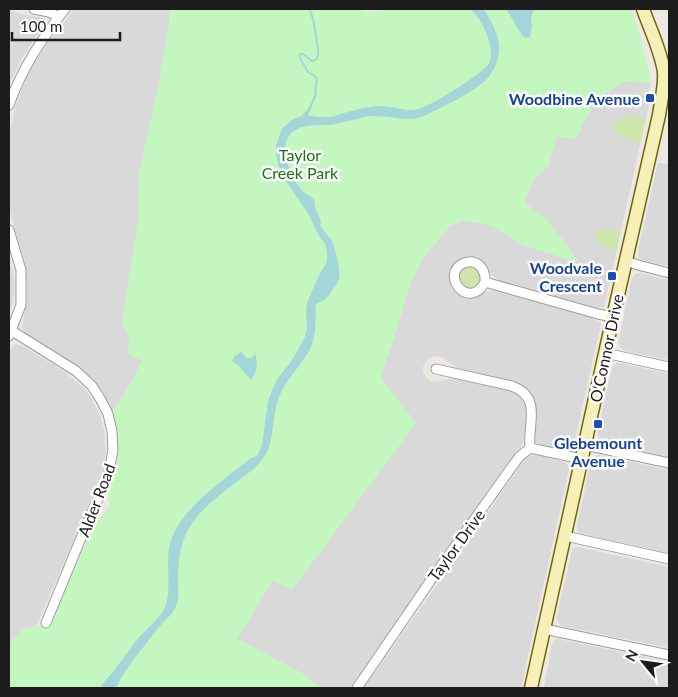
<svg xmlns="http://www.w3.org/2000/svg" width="678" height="697" font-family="Lato,sans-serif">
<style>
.residential{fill:#dad9d9}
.grass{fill:#d0e5aa}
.park{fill:#c4f6c0}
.water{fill:#a4d5d9}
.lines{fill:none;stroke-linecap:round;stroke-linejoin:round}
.stream{stroke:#a4d5d9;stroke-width:2}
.minor-casing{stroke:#9d9d9d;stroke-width:11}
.secondary-casing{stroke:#6d690a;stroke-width:15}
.minor{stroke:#fff;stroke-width:9}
.secondary{stroke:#f6f0b8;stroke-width:12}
.transit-dot{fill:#1a4fb4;stroke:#fff;stroke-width:2}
.labels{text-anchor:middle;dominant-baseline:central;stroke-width:5;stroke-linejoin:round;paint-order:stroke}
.transit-label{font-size:16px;font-weight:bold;fill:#164399;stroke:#fff;text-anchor:end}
.park-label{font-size:16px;fill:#167410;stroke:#fff}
.street-label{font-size:16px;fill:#1c1c1c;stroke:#fff}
</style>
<rect width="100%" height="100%" fill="#ede8e2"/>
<path class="residential" d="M74,9H170L169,25L158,88L139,174L138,222L122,323L142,360L140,366L124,395L115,408L112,411L105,398L98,387L84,371L51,349L24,333L25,332L22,328L27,299L26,271L25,262L15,231L9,206V135L16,104L28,74L38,56Z
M9,11L42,18L43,19L45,23L44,25L22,58L9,86Z
M625,80L651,83L647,104L649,105L604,307L593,308L505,282L497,279L491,274L484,264L471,258L451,279L476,294L494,290L501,291L592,318L601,324L573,448L567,450L539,444L534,440L536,414V403L533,396L522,385L511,381L463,371L457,368L441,357L435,356L430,358L426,361L423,367V373L426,377L430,381L435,382L456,378L511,391L519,394L525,400L528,412L523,443L520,448L516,452L350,688H322L303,674L237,639L273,580L292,589L381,378L412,279L427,253L449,227L463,220L493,226L522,245L577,261L570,249L546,219L524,203L535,178L548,166L554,143L557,136L575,139L596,99Z
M658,162L669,165V266L642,260L638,257V252Z
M9,259L14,277V293L12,306L9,312Z
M636,273H640L669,280V360L625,351L622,349L618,344L632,278Z
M15,344L21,345L62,370L84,388L90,396L100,415L104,429L106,452L102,475L95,491L37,625L21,630L17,636L9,643V351Z
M619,363L669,374V457L602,442L599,439L597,435L612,368L615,364Z
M537,455L565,462L569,466V469L521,688H364L524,461L529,456Z
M598,455L669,470V553L583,534L578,532L577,526L591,460L594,456Z
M578,547L669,567V648L562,626L559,624L557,619V616L571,554L573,549Z
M558,639L669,662V688H544L552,643L554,640Z"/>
<path class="grass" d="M636,116L646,118L641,141C630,143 621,136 613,130C614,118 626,117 636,116Z
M599,229L621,230L616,252L599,243L595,234L596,231Z
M459 277a11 11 0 1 1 22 0a11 11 0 1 1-22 0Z"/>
<path class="park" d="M170,9H362L365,12H377L381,9H632L648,66L651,83L625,81L596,99L575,139L557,136L554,143L548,166L535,178L524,202L546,219L570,249L577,262L522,245L493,226L463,220L448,227L427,253L412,279L381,378L416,423L292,590L273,580L237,639L303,674L322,688H9V643L17,636L21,630L37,625L46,628L95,522C99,517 106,514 108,508C110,502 108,497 109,492C117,460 121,444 112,411C121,403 138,372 141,360L127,354L130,338L122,323L138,222L139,174L158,88L169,25Z"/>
<path class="water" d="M472,9H484C490,20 498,32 499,45C500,57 495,71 486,80C471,94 440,108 422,117C405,122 389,115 372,116C360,117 347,122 335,124C317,127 288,120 285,148L287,151C284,163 295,185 305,193C308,195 312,196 314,200C315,202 315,205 315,207C317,212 319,217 321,222L320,225C323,231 328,235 332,241C335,247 341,272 339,279C337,284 328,298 323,301C321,302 318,303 316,304C315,318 317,335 310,349C300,368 282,382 277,404C271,423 275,445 261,461C256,467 250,472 244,476C228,489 201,508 191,525C180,542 178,559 178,579C178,589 180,597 176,606C172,615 166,619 160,626C155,631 152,636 148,641C136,656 124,671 116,688H100C104,681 111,675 116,668C124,658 131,647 139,637C148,628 158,620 164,609C172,595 166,566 169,549C174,512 224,480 251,458L255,457L258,454L262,445L268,401L277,379L291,362L305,337L307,329L306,312L307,303L320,273L326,264L327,259V251L325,244L318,234L308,213L285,180L280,170L276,155V146L279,137L282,129L293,119L302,116L309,107H312L308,115L310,116C316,116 323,118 329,117C333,117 337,115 340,114C351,111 371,105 381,106C394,106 407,113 419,109C433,104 482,75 489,63C496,50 483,20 472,11Z
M506,9H534L531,18L532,27L530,37L525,38C516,29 513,18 506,9Z
M241,352L243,353L244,356L247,358H251L254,355V352C259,361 257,372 251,380L238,365L232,361L235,356Z"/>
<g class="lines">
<path class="stream" d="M310,9C310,11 311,14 312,16C314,21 319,52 318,56C316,60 316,60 312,61L303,54H300L299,56L308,72L316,77L317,80L315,90L316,94L310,108"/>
<defs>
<path id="minor" d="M34,9L49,12L59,17
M9,105C22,68 41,40 65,9
M9,230L21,270V305L9,336
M626,261L638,265L669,273
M485,282C469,312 439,274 464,263C477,258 486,269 485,282L598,314L613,317
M9,329L76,371L92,386L101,400L108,414L112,431L113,450L108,477L88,521L46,623
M605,353L669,367
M436,369L512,386C543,398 527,424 530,448
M585,445L669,463
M565,536L669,559
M544,629L669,655
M357,688L431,580L519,457L530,448L582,459"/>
<path id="secondary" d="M531,688L613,317L659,115C661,101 665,86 664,72C661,51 650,29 643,9"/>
</defs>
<use href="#minor" class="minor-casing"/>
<use href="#secondary" class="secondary-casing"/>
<use href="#minor" class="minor"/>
<use href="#secondary" class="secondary"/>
</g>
<g class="transit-dot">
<rect x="645" y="93" width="10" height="10" rx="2.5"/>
<rect x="607" y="271" width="10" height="10" rx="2.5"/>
<rect x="593" y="419" width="10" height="10" rx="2.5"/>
</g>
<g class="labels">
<g class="transit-label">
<text x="640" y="98">Woodbine Avenue</text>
<text x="602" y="267">Woodvale<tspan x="602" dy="18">Crescent</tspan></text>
<text x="598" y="442" text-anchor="middle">Glebemount<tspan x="598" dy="18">Avenue</tspan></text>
</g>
<g class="park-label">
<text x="300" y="154">Taylor<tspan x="300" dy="18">Creek Park</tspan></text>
</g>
<g class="street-label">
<text transform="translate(606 348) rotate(-78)">O'Connor Drive</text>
<text transform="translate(96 500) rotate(-69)">Alder Road</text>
<text transform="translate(456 545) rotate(-54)">Taylor Drive</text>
</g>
</g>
<rect width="678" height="697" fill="none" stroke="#1c1c1c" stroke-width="20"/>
<g transform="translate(643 662) rotate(299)" stroke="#ffffff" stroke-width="4" paint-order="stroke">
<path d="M0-4L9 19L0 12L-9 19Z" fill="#1c1c1c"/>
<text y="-8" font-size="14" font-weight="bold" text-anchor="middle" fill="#1c1c1c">N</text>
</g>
<path d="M12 32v8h108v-8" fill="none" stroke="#1c1c1c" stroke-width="2.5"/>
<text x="20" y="32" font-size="15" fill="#1c1c1c" stroke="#ffffff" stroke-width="4" paint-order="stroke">100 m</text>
</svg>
